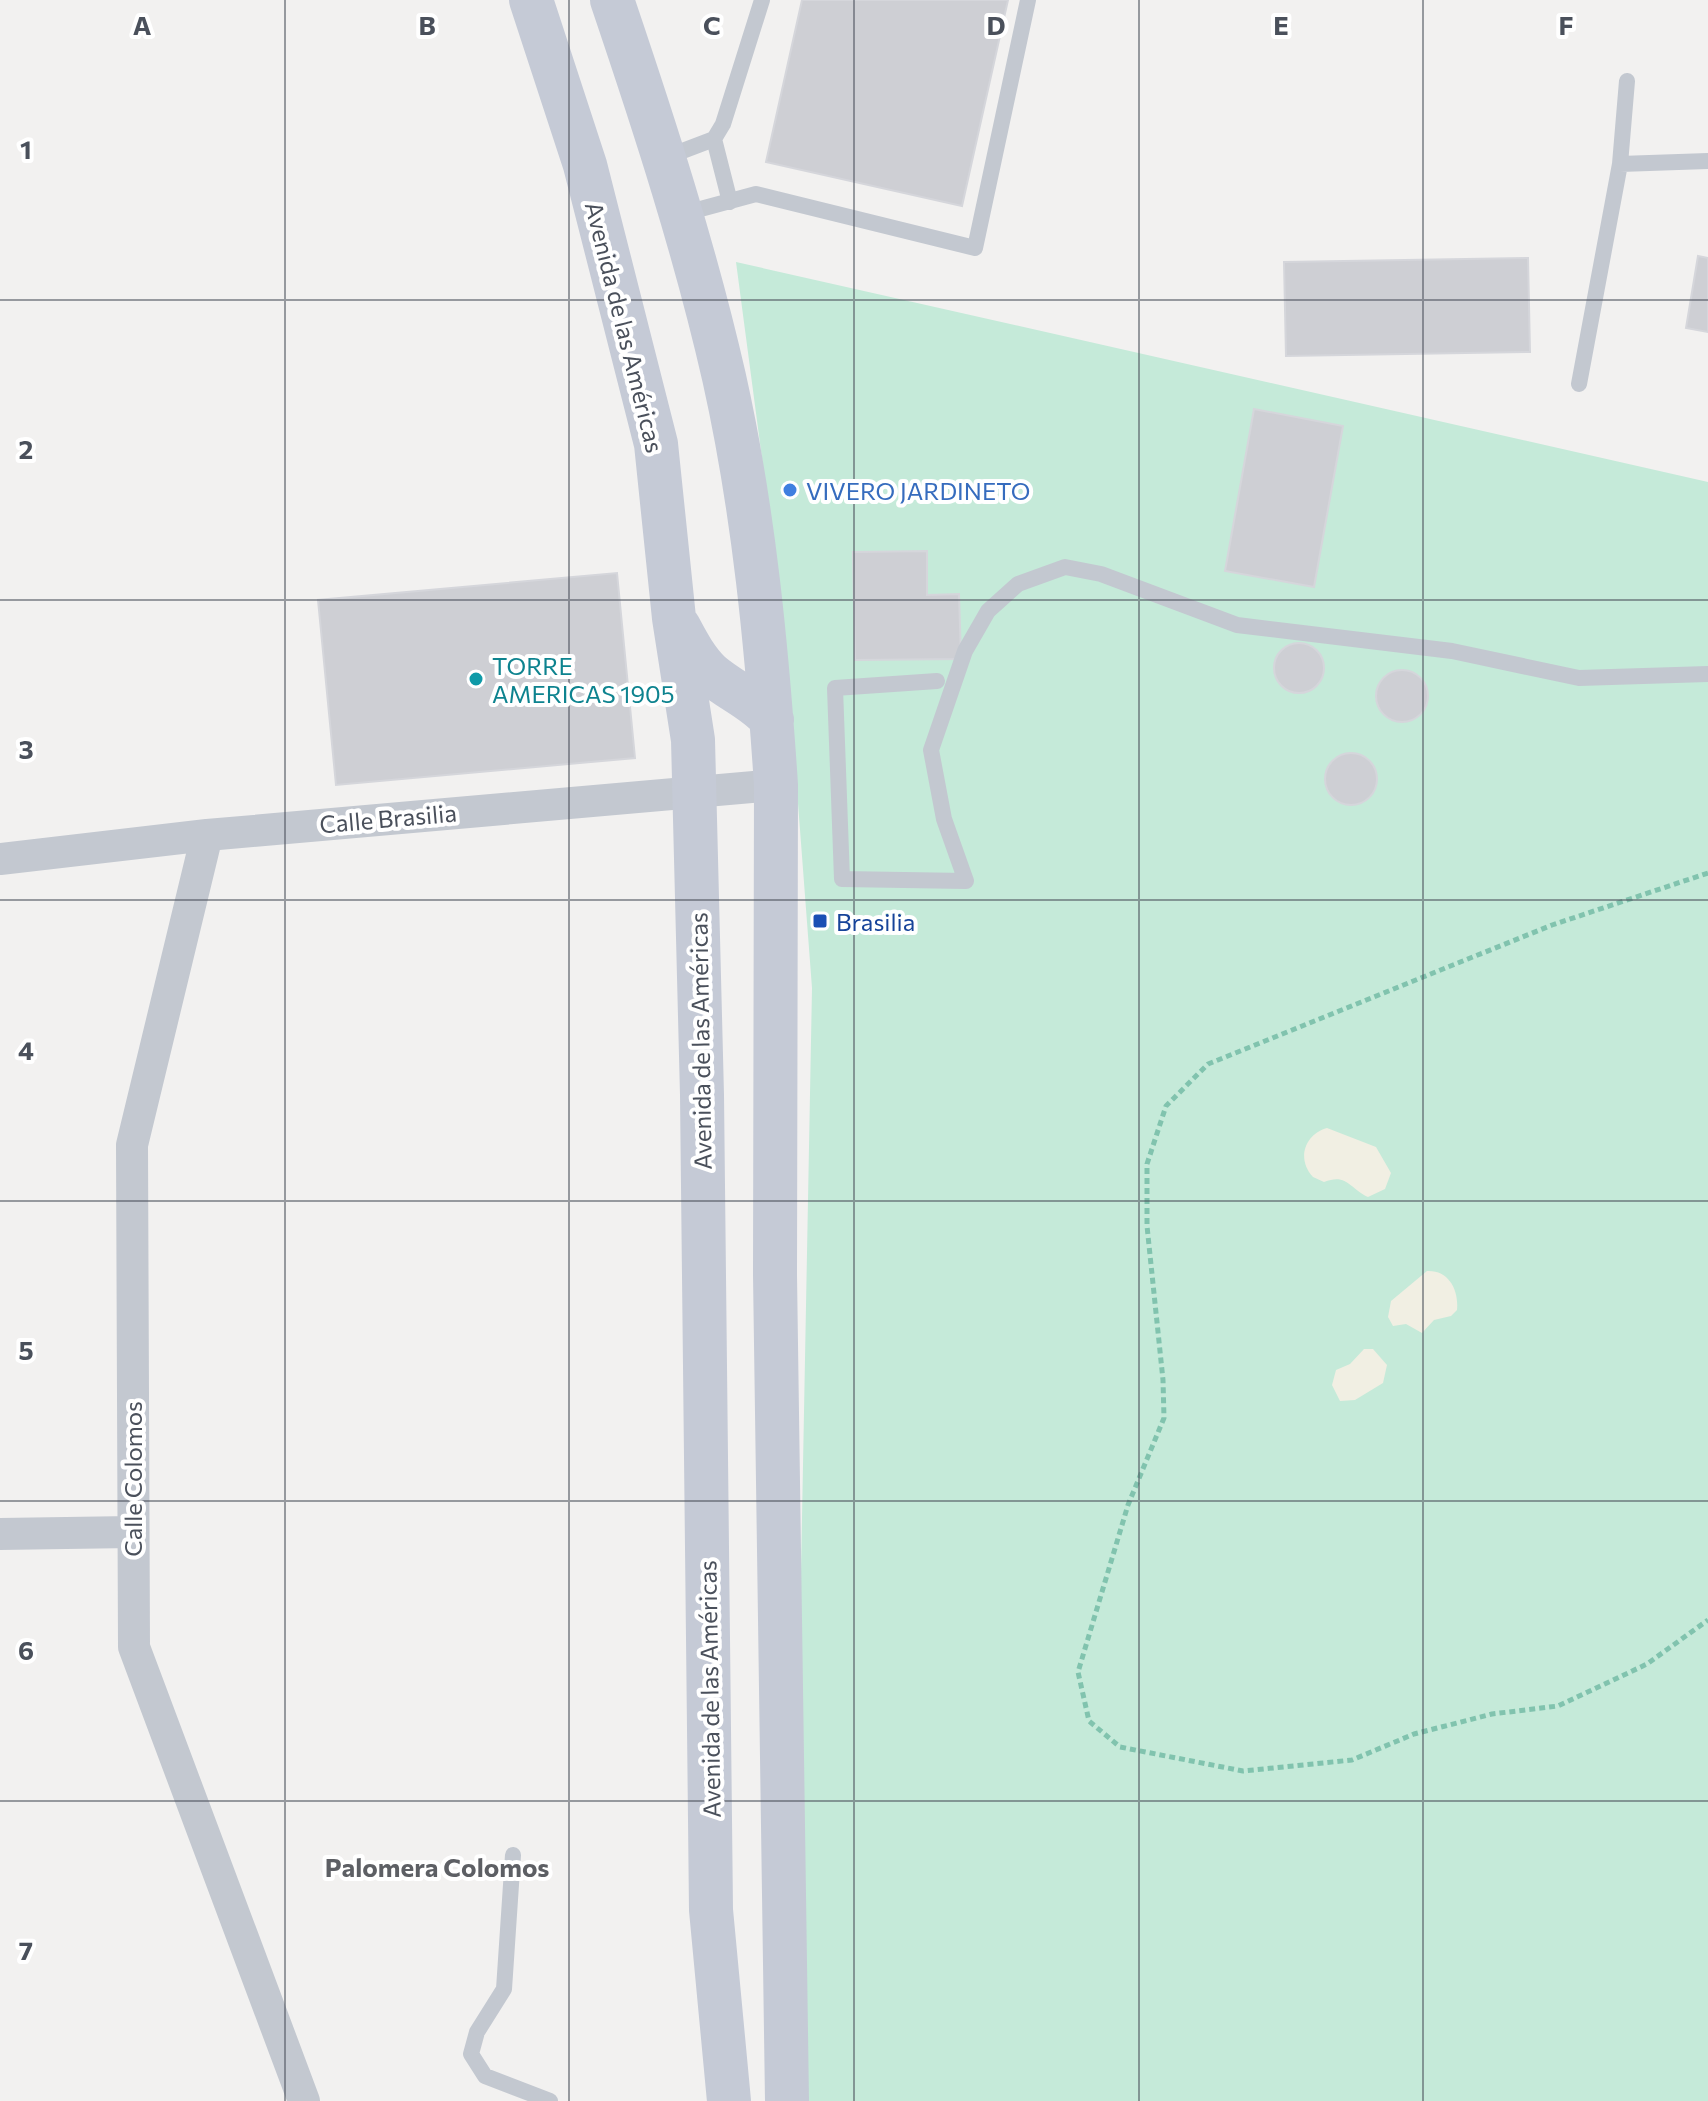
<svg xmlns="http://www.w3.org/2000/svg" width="1708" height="2101" font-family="Commissioner,sans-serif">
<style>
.green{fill:#c5ead9}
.sand{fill:#f1efe3}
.building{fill:#cecfd4;stroke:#d5d6db;stroke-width:2}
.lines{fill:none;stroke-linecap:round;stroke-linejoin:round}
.path{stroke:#81c3ae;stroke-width:5;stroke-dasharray:6 4;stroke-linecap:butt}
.lane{stroke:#c3c8d0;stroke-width:16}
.street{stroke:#c3c8d0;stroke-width:32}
.secondary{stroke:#c5cad6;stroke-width:44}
.grid{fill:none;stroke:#4a505b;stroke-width:2;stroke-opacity:0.55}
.shop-dot{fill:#3f7fe0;stroke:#fff;stroke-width:3}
.culture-dot{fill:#0f9aa8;stroke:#fff;stroke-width:3}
.transit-dot{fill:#1a4fb4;stroke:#fff;stroke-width:3}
.labels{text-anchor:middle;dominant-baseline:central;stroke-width:8;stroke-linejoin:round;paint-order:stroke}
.street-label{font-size:24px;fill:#4a505b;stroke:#fff}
.shop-label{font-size:24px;fill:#366cbe;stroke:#fff;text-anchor:start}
.culture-label{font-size:24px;fill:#0d838f;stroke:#fff;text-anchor:start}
.transit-label{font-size:24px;fill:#164399;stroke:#fff;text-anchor:start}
.neighbourhood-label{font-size:26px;font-weight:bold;fill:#5d5f64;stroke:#fff}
.grid-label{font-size:26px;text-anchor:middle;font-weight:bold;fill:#4a505b;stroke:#fff;stroke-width:8;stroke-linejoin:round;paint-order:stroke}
</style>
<rect width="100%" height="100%" fill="#f2f1f0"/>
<path class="green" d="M736,262L1708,482V2101H791L812,988L785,632Z"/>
<path class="sand" d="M1327,1128L1376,1147L1391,1173L1385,1189L1368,1197C1349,1188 1347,1173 1324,1182L1313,1177C1296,1159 1305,1134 1327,1128Z
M1427,1271C1449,1270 1459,1290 1457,1310L1451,1316L1434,1320L1422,1333L1406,1324L1393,1326L1388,1317L1391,1301Z
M1364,1349H1373L1387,1365L1383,1383L1355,1400L1340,1401L1332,1385L1336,1370L1350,1364Z"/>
<path class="building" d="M802,0H1008L962,206L766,162Z
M1698,256L1708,258V332L1686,328Z
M1528,258L1530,352L1286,356L1284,262Z
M1254,409L1343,426L1314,587L1225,571Z
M927,551V595L959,594L961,659L855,660L853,552Z
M617,573L635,758L336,785L318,600Z
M1274 668a25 25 0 1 1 50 0a25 25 0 1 1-50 0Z
M1376 696a26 26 0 1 1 52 0a26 26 0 1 1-52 0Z
M1325 779a26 26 0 1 1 52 0a26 26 0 1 1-52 0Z"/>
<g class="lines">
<path class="path" d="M1708,873L1552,925L1208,1064L1166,1106L1147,1164V1226L1163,1380L1164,1418L1128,1505L1078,1672L1089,1721L1120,1747L1243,1771L1352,1760L1414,1734L1492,1714L1558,1706L1647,1664L1708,1620"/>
<path class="lane" d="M714,139L730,202
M664,158L714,139L723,124L762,0
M1620,164L1627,81
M682,214L756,194L975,248L1028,0
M1579,384L1620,164L1708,161
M937,681L835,688L842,879L966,881L944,819L931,750L965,651L988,611L1018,584L1065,567L1101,574L1237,625L1452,651L1579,678L1708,674
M513,1855L504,1989L477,2032L471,2054L485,2076L550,2101"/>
<path class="street" d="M207,835L132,1145L134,1647L304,2101
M0,859L207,835L776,785
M0,1534L132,1532"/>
<path class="secondary" d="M531,0L585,165L656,444L674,618L693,740L702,1095L711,1910L729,2101
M612,0C654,124 695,250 724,377C754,511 767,649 776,785L775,1275L787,2101
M679,627C688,644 697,661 711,674C731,691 755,700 772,720"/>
</g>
<path class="grid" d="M285,0V2101M569,0V2101M854,0V2101M1139,0V2101M1423,0V2101M0,300H1708M0,600H1708M0,900H1708M0,1201H1708M0,1501H1708M0,1801H1708"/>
<circle class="shop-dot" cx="790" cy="490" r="8"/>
<circle class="culture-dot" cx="476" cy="679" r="8"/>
<rect class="transit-dot" x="812" y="913" width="16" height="16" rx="4"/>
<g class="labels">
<g class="street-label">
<text transform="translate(625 327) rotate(76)">Avenida de las Américas</text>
<text transform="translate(388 818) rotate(-5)">Calle Brasilia</text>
<text transform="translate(700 1041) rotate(-91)">Avenida de las Américas</text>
<text transform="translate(132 1479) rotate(-90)">Calle Colomos</text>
<text transform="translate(709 1689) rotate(-91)">Avenida de las Américas</text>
</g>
<g class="shop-label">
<text x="806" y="490">VIVERO JARDINETO</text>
</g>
<g class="culture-label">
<text x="492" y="665">TORRE<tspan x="492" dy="28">AMERICAS 1905</tspan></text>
</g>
<g class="transit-label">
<text x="836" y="921">Brasilia</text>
</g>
<g class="neighbourhood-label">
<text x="437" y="1866">Palomera Colomos</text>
</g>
</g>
<g class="grid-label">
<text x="142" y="35">A</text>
<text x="427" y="35">B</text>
<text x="712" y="35">C</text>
<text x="996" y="35">D</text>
<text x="1281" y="35">E</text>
<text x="1566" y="35">F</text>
<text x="26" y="159">1</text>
<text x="26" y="459">2</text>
<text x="26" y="759">3</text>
<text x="26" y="1060">4</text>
<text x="26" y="1360">5</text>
<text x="26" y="1660">6</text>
<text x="26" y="1960">7</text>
</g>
</svg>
